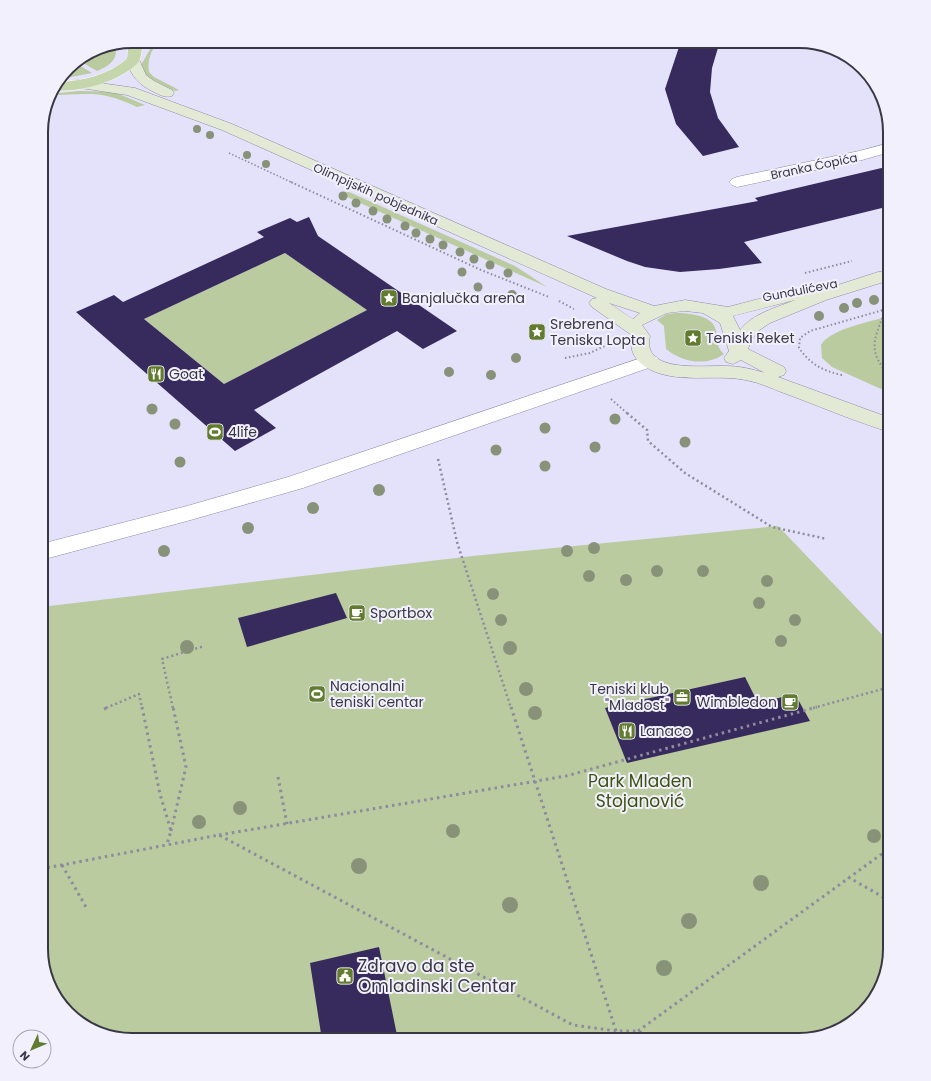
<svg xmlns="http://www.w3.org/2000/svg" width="931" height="1081" font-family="Poppins,sans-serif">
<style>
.green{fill:#b9cb9f}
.building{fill:#372a5c;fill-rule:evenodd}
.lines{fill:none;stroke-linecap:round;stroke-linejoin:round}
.street-casing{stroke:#8f8ba7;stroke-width:1}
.secondary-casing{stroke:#8f8ba7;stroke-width:1}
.primary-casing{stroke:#fff;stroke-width:1}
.path-far3{stroke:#8d8b9d;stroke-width:1.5;stroke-dasharray:1.5 2;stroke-linecap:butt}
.path-far2{stroke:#8d8b9d;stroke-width:2;stroke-dasharray:1.5 2.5;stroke-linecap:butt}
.path-far1{stroke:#8d8b9d;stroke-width:2.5;stroke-dasharray:2 3;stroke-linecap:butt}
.path{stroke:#8d8b9d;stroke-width:3;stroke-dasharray:2.5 4;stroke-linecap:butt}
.street{fill:#fff;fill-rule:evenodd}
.secondary{fill:#e2ead6;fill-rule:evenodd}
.primary{fill:#c5d6ac;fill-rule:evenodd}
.tree{fill:#889279}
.labels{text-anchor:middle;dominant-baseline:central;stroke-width:4;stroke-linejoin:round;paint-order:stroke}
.far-street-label{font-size:12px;fill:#393743;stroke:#f2f0fd}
.poi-label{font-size:14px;fill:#393743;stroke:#f2f0fd;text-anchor:start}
.near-park-label{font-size:17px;fill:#3d5210;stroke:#f2f0fd}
.near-poi-label{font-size:17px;fill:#393743;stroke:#f2f0fd;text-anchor:start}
.rim{fill:none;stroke:#393743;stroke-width:2}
</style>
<rect width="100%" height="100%" fill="#e4e1fa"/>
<path class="green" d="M157,41H160C151,48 147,61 149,72L154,77L179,90L175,91L145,76L141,65L152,46Z
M113,45L116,49C117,61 107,67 97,71L78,60L97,48Z
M74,62L92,73L60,79L72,64Z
M79,91L114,92L145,105L137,107C99,89 88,95 49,95L50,94Z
M349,192L515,266L547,287L338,193Z
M285,253L367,310L224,384L144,319Z
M676,313C688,313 714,315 716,331C718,341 716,347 724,354C706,367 682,362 666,349L664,326L657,320L667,314Z
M890,316V393L832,367L822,358L821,345C830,329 872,321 890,316Z
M778,526L890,643V950L881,990L854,1021L800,1040H131L91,1031L60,1004L41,950V607L473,556Z"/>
<path class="building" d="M681,41H720L712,68L710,92L718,118L739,147L703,156L676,124L665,89Z
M890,166V206L744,242L762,263L719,269L680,272L645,267L627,261L567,236L758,201L755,198Z
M309,217L318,236L457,331L423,349L397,331L254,410L276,428L235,451L76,312L114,295L123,302L264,237L257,232L290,218L297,222ZM285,253L367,310L224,384L144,319Z
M336,593L347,618L247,647L238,618Z
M745,677L758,703L795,694L810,721L627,763L605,708Z
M379,947L398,1040H322L310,963Z"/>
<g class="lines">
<defs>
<path id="street" d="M890,143V152L862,160L737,187L732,185L729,182L732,179L737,177L859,151Z
M650,355L657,357L659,361L657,365L303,488L187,521L41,560V544L187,506L288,477Z"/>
<path id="secondary" d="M133,56L138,57L146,75L154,81L172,90L174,93L172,96C165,98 160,95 154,92C139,85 131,76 126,60L128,57Z
M79,80L135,88L232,124L606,289L654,306L685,300L728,307L797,289L803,290L806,294L804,296L878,272L884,271L890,272V280L826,300L770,323L758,331L751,341L748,349L784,367L786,371L784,375L778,377L890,418V432C853,421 817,405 781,392C771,388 760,383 750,381C718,373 684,384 653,371C638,364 628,353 632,336L630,334L592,307L589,303L592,299L597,298L222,130L127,95L74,87L72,84L74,81ZM795,300C776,308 753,313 740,330L733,316ZM609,303L640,313L633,319ZM685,311L703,313L720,323L729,351L724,358L726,362L733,364L741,360L765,373C752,369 739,366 726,366C704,365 641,374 650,336L642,325L667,313Z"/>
<path id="primary" d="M136,41L142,49L140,60C125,81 76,94 52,90L58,82C84,81 107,75 127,59L128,49L124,42Z"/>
</defs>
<use href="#street" class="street-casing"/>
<use href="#secondary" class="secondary-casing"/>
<use href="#primary" class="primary-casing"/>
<path class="path-far3" d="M157,48L164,41
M229,153L293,183"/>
<path class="path-far2" d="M291,182L481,270L549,297
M805,273L852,261
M559,301L574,309
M884,314C872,343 869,352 890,377
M565,358L590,353L613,342
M842,375C823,371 810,364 799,348L800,338L810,331L890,308
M611,399L628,414"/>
<path class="path-far1" d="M627,413L647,430L648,441L685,473L772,527L827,539
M438,459L457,542L511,708
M106,708L139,694L142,708
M173,708L162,659L204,646
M813,708L890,687"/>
<path class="path" d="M142,707L160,794L171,831L167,844
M511,707L616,1031H638L656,1040
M104,709L109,707
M278,777L287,824
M171,831L186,767L173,707
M219,835L566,776L817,707
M62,865L86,907
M41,869L219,835L573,1025L616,1031L617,1040
M848,877L890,901
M638,1031L890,848"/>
<use href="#street" class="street"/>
<use href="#secondary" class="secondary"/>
<use href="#primary" class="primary"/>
</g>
<g class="tree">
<circle cx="197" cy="129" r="4"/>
<circle cx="210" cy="135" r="4"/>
<circle cx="247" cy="155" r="4"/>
<circle cx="266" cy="164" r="4"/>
<circle cx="343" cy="196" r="4.5"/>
<circle cx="356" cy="203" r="4.5"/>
<circle cx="373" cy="211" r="4.5"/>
<circle cx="387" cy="219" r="4.5"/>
<circle cx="405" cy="226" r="4.5"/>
<circle cx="416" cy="233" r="4.5"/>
<circle cx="430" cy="239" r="4.5"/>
<circle cx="443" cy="245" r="4.5"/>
<circle cx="460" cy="252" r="4.5"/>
<circle cx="474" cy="259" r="4.5"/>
<circle cx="490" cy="265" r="4.5"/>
<circle cx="462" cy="272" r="4.5"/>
<circle cx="508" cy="273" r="4.5"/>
<circle cx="478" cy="287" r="4.5"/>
<circle cx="512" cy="295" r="5"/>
<circle cx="874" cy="300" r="5"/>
<circle cx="857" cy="303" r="5"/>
<circle cx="844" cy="308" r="5"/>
<circle cx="819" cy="316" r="5"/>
<circle cx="516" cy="358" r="5"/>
<circle cx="449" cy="372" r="5"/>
<circle cx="491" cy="375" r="5"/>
<circle cx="152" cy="409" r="5.5"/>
<circle cx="615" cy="419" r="5.5"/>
<circle cx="175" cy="424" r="5.5"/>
<circle cx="545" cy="428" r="5.5"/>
<circle cx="685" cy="442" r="5.5"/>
<circle cx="595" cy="447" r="5.5"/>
<circle cx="496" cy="450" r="5.5"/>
<circle cx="180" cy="462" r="5.5"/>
<circle cx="545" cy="466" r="5.5"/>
<circle cx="379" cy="490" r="6"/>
<circle cx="313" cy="508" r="6"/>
<circle cx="248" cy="528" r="6"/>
<circle cx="594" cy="548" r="6"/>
<circle cx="164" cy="551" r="6"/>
<circle cx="567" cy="551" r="6"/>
<circle cx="657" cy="571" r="6"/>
<circle cx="703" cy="571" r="6"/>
<circle cx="589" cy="576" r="6"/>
<circle cx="626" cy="580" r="6"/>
<circle cx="767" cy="581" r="6"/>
<circle cx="493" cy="594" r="6"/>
<circle cx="759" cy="603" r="6"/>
<circle cx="501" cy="620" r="6"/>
<circle cx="795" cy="620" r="6"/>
<circle cx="781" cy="641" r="6"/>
<circle cx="187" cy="647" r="7"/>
<circle cx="510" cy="648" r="7"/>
<circle cx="526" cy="689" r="7"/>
<circle cx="535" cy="713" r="7"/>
<circle cx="240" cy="808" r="7"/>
<circle cx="199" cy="822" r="7"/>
<circle cx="453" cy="831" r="7"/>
<circle cx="874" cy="836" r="7"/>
<circle cx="359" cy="866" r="8"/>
<circle cx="761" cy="883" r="8"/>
<circle cx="510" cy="905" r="8"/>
<circle cx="689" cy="921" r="8"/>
<circle cx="664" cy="968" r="8"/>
</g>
<defs>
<symbol id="sight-square" viewBox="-11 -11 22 22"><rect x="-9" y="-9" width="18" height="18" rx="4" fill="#617b2f" stroke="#f2f0fd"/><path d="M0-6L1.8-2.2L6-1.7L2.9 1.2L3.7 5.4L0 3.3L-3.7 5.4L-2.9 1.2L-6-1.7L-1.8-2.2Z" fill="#fff"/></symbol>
<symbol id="restaurant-square" viewBox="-11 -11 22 22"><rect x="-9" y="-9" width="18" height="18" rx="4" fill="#617b2f" stroke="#f2f0fd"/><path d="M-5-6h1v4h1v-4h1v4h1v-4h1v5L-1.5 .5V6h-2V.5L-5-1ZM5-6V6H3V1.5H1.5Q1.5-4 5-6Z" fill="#fff"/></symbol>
<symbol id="stadium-square" viewBox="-11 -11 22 22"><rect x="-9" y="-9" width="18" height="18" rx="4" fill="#617b2f" stroke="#f2f0fd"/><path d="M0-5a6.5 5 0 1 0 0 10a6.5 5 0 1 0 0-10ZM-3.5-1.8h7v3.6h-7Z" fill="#fff"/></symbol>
<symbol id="cafe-square" viewBox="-11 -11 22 22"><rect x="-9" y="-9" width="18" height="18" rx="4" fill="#617b2f" stroke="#f2f0fd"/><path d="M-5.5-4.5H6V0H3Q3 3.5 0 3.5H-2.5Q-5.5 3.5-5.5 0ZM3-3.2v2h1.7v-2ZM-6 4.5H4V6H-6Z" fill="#fff"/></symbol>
<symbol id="office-square" viewBox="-11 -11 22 22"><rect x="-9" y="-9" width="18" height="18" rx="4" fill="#617b2f" stroke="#f2f0fd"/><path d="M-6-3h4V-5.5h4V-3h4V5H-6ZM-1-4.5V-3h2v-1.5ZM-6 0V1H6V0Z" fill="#fff"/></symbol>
<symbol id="civic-square" viewBox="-11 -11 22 22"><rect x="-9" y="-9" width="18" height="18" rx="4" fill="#617b2f" stroke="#f2f0fd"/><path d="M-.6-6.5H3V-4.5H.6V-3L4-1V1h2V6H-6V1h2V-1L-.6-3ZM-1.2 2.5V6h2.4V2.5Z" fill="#fff"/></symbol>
</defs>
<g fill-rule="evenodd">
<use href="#sight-square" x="379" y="288" width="20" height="20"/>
<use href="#sight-square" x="527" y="322" width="20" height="20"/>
<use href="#sight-square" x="683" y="328" width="20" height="20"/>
<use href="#restaurant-square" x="146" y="364" width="20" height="20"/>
<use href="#stadium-square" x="205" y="422" width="20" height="20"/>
<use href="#cafe-square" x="347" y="603" width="20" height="20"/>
<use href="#stadium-square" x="307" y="684" width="20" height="20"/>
<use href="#office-square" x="672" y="687" width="20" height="20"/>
<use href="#cafe-square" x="780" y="692" width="20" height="20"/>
<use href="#restaurant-square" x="617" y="721" width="20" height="20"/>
<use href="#civic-square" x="335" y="966" width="20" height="20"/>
</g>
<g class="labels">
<g class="far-street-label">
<text transform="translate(814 166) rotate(-12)">Branka Ćopića</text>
<text transform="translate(376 194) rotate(24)">Olimpijskih pobjednika</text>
<text transform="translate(800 290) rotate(-11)">Gundulićeva</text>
</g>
<g class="poi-label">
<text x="402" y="298">Banjalučka arena</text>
<text x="550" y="324">Srebrena<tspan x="550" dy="16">Teniska Lopta</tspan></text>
<text x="706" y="338">Teniski Reket</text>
<text x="169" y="374">Goat</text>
<text x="228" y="432">4life</text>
<text x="370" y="613">Sportbox</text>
<text x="330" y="686">Nacionalni<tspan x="330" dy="16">teniski centar</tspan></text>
<text x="669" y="689" text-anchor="end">Teniski klub<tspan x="669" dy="16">"Mladost"</tspan></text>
<text x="777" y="702" text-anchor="end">Wimbledon</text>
<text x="640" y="731">Lanaco</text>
</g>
<g class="near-park-label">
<text x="640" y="781">Park Mladen<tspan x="640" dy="20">Stojanović</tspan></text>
</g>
<g class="near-poi-label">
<text x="358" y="966">Zdravo da ste<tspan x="358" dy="20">Omladinski Centar</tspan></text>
</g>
</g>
<path d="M0 0H931V1081H0ZM132 48H799A84 84 0 0 1 883 132V949A84 84 0 0 1 799 1033H132A84 84 0 0 1 48 949V132A84 84 0 0 1 132 48Z" fill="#f2f0fd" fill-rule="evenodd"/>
<path class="rim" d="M132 48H799A84 84 0 0 1 883 132V949A84 84 0 0 1 799 1033H132A84 84 0 0 1 48 949V132A84 84 0 0 1 132 48Z"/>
<g transform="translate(32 1049) rotate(226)"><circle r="19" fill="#f2f0fd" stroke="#a8a6b3"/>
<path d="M0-3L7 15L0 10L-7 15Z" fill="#617b2f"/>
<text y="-6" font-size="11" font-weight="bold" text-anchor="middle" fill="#393743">N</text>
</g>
</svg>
